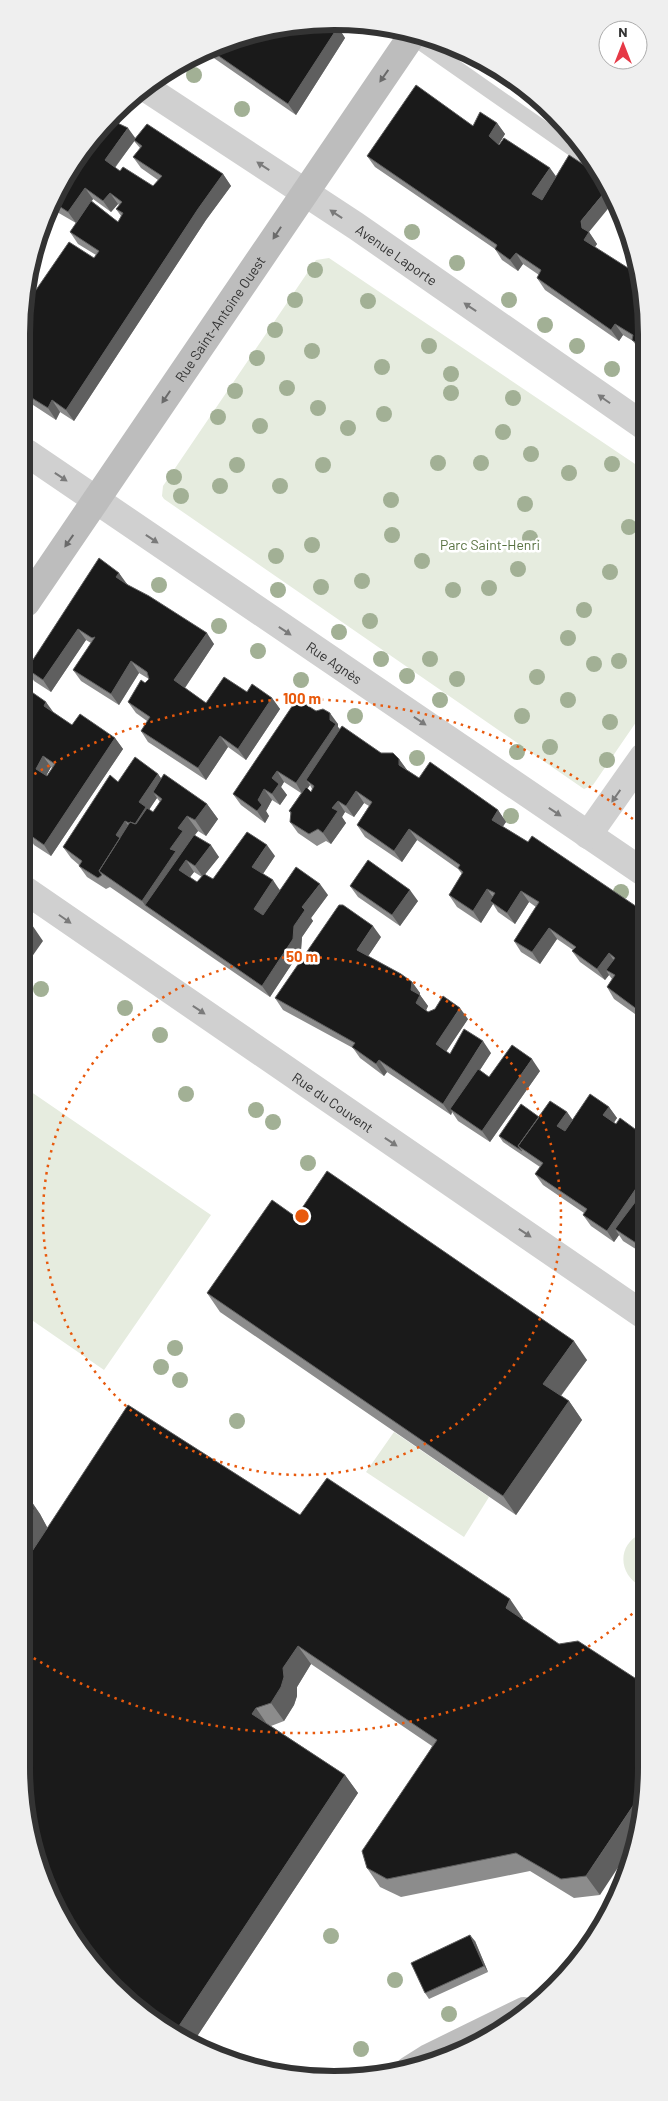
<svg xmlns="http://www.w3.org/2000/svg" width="668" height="2101" font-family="Barlow,sans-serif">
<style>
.green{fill:#e6ecdf}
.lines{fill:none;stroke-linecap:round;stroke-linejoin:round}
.lane{stroke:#d0d0d0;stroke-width:15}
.street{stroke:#d0d0d0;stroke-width:28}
.secondary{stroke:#bdbdbd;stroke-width:28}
.tree{fill:#a2b095}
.wall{fill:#8c8c8c;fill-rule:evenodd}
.shaded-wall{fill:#5f5f5f}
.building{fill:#1a1a1a;stroke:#5f5f5f;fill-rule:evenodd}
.oneway{fill:#6a6a6a}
.oneway2{fill:#7a7a7a}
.ring{fill:none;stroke:#e8590c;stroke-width:2.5;stroke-dasharray:2.5 5}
.labels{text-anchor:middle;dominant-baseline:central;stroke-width:5;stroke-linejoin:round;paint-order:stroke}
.street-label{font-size:14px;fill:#333;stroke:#fff}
.park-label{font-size:14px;fill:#56703f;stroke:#fff}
.rim{fill:none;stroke:#333;stroke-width:6}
.centre{fill:#e8590c;stroke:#fff;stroke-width:2.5}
.ring-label{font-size:15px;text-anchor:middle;font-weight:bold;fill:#e8590c;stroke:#fff;stroke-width:5;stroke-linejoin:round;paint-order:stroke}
</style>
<rect width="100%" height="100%" fill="#fff"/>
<path class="green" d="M329,258L644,470L643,712L593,785L584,789L164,499L162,496L163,486L316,260Z
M24,1087L211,1215L104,1370L23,1314Z
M394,1432L489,1497L464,1537L366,1472Z
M641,1534V1586C618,1575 617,1544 641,1534Z"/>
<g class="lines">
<path class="lane" d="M411,36L593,163"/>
<g class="street">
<path id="s1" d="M146,88L356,226L644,426"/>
<path id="s2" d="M27,453L643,872"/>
<path d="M588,835L643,757"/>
<path id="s3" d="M25,890L642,1314"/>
</g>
<g class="secondary">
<path id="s4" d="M26,603L413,34"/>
<path d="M409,2070L428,2058L524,2011"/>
</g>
</g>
<g class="tree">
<circle cx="194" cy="75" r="8"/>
<circle cx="242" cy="109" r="8"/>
<circle cx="412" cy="232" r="8"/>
<circle cx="457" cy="263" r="8"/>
<circle cx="315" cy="270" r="8"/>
<circle cx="295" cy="300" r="8"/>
<circle cx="509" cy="300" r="8"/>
<circle cx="368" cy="301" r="8"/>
<circle cx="545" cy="325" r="8"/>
<circle cx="275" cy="330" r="8"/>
<circle cx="429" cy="346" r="8"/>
<circle cx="577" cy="346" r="8"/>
<circle cx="312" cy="351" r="8"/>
<circle cx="257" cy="358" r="8"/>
<circle cx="382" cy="367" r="8"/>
<circle cx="612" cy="369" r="8"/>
<circle cx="451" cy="374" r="8"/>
<circle cx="287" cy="388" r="8"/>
<circle cx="235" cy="391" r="8"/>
<circle cx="451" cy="393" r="8"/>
<circle cx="513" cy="398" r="8"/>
<circle cx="318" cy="408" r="8"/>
<circle cx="384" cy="414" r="8"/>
<circle cx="218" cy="417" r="8"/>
<circle cx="260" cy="426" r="8"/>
<circle cx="348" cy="428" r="8"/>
<circle cx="503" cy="432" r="8"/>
<circle cx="531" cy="454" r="8"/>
<circle cx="438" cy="463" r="8"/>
<circle cx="481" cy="463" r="8"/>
<circle cx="612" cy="464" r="8"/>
<circle cx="237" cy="465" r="8"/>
<circle cx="323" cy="465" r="8"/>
<circle cx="569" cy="473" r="8"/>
<circle cx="174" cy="477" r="8"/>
<circle cx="220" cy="486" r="8"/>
<circle cx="280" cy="486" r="8"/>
<circle cx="181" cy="496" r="8"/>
<circle cx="391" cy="500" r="8"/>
<circle cx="525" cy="504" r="8"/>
<circle cx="629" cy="527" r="8"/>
<circle cx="392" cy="535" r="8"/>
<circle cx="530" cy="538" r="8"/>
<circle cx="312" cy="545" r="8"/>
<circle cx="276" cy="556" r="8"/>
<circle cx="422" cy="561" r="8"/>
<circle cx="518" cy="569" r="8"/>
<circle cx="610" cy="572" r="8"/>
<circle cx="362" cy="581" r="8"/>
<circle cx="159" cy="585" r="8"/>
<circle cx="321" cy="587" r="8"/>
<circle cx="489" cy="588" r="8"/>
<circle cx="278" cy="590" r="8"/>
<circle cx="453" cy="590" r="8"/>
<circle cx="584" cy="610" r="8"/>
<circle cx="370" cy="621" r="8"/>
<circle cx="219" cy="626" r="8"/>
<circle cx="339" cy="632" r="8"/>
<circle cx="568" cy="638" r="8"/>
<circle cx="258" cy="651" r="8"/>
<circle cx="381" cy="659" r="8"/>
<circle cx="430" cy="659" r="8"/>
<circle cx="619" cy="661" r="8"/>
<circle cx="594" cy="664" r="8"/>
<circle cx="407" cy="676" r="8"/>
<circle cx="537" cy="677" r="8"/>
<circle cx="457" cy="679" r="8"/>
<circle cx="301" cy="680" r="8"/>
<circle cx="440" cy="700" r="8"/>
<circle cx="568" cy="700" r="8"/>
<circle cx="355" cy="716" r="8"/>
<circle cx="522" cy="716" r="8"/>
<circle cx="610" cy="722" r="8"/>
<circle cx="550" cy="747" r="8"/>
<circle cx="517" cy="752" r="8"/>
<circle cx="417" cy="758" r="8"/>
<circle cx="607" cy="760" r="8"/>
<circle cx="511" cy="816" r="8"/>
<circle cx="621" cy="892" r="8"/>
<circle cx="41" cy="989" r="8"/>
<circle cx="125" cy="1008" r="8"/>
<circle cx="160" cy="1035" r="8"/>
<circle cx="186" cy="1094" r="8"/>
<circle cx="256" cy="1110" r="8"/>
<circle cx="273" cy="1122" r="8"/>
<circle cx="308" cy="1163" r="8"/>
<circle cx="175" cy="1348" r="8"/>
<circle cx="161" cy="1367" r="8"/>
<circle cx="180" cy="1380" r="8"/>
<circle cx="237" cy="1421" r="8"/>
<circle cx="331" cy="1936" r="8"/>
<circle cx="395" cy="1980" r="8"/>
<circle cx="449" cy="2014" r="8"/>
<circle cx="361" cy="2049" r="8"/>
</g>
<path class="wall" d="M273,27H338L345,38L296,115L208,54Z
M474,57L491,63L531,96L475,58Z
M497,123L505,134L499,144L589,232L597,244L595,247L644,293V354L640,351L633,341L623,335L619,341L545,290L537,278L539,275L523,264L518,271L502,260L495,249L375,167L367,156L473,126Z
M135,138L223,174L231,186L206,220L74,421L60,412L56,420L27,401V303L94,258L96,255L78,244L70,232L86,209L76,223L57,212L54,208L67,176L69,177L70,175H68L74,160ZM134,141L140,148L133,157L141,168L158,180L153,186L120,171L115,168ZM93,199L111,212L118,204L119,205L116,209L121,216L118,222L92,201Z
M119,573L126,585L214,644L185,688L206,703L247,692L272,698L280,709L246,760L228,747L206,780L148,742L141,731L147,721L136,713L128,702L149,679L139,673L119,705L81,681L73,670L91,643L86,640L51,692L34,681L27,669Z
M26,688L54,713L72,725L115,738L123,749L51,856L34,845L27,833L28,831L25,828ZM51,767L52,768L47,776L46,775Z
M316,711L338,724V727L340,729L381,753L399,759L407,770L419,778L498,810L506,822L502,826L528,842L643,911L642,1019L614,999L607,987L612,979L609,975L605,980L580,962L572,951L573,950L557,939L540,964L521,952L514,941L536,907L529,902L515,924L498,912L493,904L481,923L457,907L449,895L462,874L458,869L417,840L402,862L365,837L357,825L369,806L364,803L354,817L345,812L342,817L346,823L331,844L326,841L317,846L298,833L290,822L291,814L289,811L301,793L284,782L281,787L287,795L280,805L272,800L266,811L269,816L265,823L241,805L233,794ZM310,785L312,789L311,792L307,789Z
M158,774L161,779L207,804L218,819L206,836L198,831L195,835L219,857L205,874L213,879L275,856L263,874L280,890L328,895L311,918L313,921L302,937L301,950L270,997L110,887L106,889L87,877L79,866V865L71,858L63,847L118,782ZM157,798L160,802L153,812L149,809ZM194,872L202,877L197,882L190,877Z
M350,886L418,901L400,926L358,897Z
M381,937L368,956L412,982L420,993V995L428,1006L426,1010L428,1012L468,1019L446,1051L450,1054L491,1053L480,1070L489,1077L540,1071L490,1142L458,1121L452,1112L451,1115L387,1072L384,1076L360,1058L353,1048L283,1010L275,998Z
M609,1107L617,1118L614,1123L642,1136V1253L623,1241L619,1235L614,1242L591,1226L583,1215L584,1213L543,1185L535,1174L540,1167L503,1142L499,1136L539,1117L567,1112L572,1120Z
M296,1217L587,1360L561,1396L569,1401L582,1420L516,1515L220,1312L207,1293Z
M22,1493L27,1495L40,1514L47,1527L46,1530L300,1515L523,1618V1619L600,1895L574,1898L530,1871L401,1897L380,1887L367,1868L432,1746L311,1664L297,1687V1696L294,1705L284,1721L271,1726L345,1775L358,1793L192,2044L99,1973L25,1562L27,1559H22Z
M475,1941L488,1972L429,1999L425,1993Z"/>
<path class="shaded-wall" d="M338,27L345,38L296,115L288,104Z
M497,123L505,134L497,147L489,136Z
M128,128L136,139L112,171L105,160Z
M550,168L558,179L540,206L532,194Z
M223,174L231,186L206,220L74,421L66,410L198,209Z
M609,187L615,196L616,199L589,232L597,244L592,251L584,240L581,221Z
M85,188L93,199L76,223L68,212Z
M110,193L118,204L111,212L103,201Z
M516,253L523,264L518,271L510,260Z
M615,324L623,335L619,341L611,330Z
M52,400L60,412L56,420L48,408Z
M26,499L31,505L26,513Z
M119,573L127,584L123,588L116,577Z
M78,629L86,640L51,692L43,680Z
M207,633L214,644L182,692L174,680Z
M131,661L139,673L119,705L111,694Z
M272,698L280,709L246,760L238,749Z
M46,702L54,713L44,706Z
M330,713L338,724V727L344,735L306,780L310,785L303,795L296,783L330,720Z
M220,736L228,747L206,780L198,768Z
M115,738L123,749L51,856L44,845Z
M43,756L51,767L44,780L36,769Z
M399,759L407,770L399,765Z
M277,771L284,782L281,787L287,795L280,805L272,794V778Z
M158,774L166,785L153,792L157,798L149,810L154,818L133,826L139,802Z
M264,789L272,800L266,811L269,816L265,823L257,811L258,800Z
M356,791L364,803L354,817L346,806Z
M338,801L345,812L342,817L346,823L331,844L323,833L332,808Z
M207,804L218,819L206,836L195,820Z
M498,810L506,822L500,831L492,820Z
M187,816L198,831L190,841L186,860L194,872L187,881L145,905L142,901L170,849L178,828Z
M125,821L133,832L125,843L116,835Z
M409,829L417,840L402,862L394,851Z
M211,845L219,857L203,877L195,866Z
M267,845L275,856L260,878L252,867Z
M273,880L281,892L262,920L254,909Z
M320,884L328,895L311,918L313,921L302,937L301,950L270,997L262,986L294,926L302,907Z
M487,889L495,900L490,901L493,904L481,923L473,911Z
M410,890L418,901L400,926L392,915Z
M521,891L529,902L515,924L507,913Z
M30,922L43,941L24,968L25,930Z
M373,926L381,937L365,961L357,950Z
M549,928L557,939L540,964L532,952Z
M609,953L616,964L606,970L609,975L605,980L597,969Z
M412,982L420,993V996V995L428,1006L424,1015L416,1003L411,990Z
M460,1008L468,1019L444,1055L436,1044Z
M483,1041L491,1053L453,1111L450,1109L452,1112L451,1115L443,1104Z
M532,1059L540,1071L490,1142L482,1131Z
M379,1060L387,1072L384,1076L376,1064Z
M609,1107L617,1118L611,1126L603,1115Z
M567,1112L575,1123L565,1137L557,1126Z
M639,1132L642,1136V1147L636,1137Z
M642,1175V1202L615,1229L619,1235L614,1242L607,1231Z
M574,1341L587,1360L556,1402L543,1384Z
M569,1401L582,1420L516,1515L503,1496Z
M27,1495L40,1514L47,1527L45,1538L36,1553L23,1534Z
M510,1599L523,1618L519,1627L506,1608Z
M298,1646L311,1664L297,1687V1696L294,1705L284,1721L271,1703L283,1668Z
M256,1708L269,1727L252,1714Z
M345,1775L358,1793L192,2044L175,2032Z
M641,1794V1828L636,1840L600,1895L586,1876Z
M470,1935L475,1941L488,1972L484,1966Z"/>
<path class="building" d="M273,27H338L288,104L213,52Z
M416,85L473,126L480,112L497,123L489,136L499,145L504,138L550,168L532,194L542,200L569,155L602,177L609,187L581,221L582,228L589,232L584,240L639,275L644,293V348L632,340L633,335L615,324L611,330L537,278L541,270L516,253L510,260L495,249L497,245L367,156Z
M113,121L128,128L105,160L120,171L123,167L153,186L162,176L133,157L142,146L134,140L147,124L223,174L198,209L66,410L52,400L48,408L27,395V303L69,242L94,258L99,251L70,232L91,201L118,222L123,213L116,209L122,202L110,193L103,201L85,188L68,212L56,204L67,176L69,177L71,172L70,169L74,160Z
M99,558L119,573L116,577L128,585L149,596L207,633L174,680L206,703L224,677L247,692L252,684L272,698L238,749L220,736L198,768L141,731L150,717L128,702L141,680L145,683L149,679L147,672L131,661L111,694L73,670L95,637L92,638L78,629L43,680L27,669Z
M26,688L46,702L44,706L72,725L80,714L115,738L44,845L27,833L31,827L25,823ZM43,756L55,764L47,776L36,769Z
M297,699L316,711L323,709L330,713V720L336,724L296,783L277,771L272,778L279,784L272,794L264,789L258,800L262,805L257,811L233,794Z
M342,726L381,753H393L399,759V765L419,778L430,762L498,810L492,820L528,842L532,836L643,911L642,1012V1013L607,987L615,975L606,970L615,958L609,953L597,969L572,951L576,947L549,928L532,952L514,941L539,902L521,891L507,913L490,901L495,893L487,889L473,911L449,895L463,872L458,868L460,865L409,829L394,851L357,825L372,802L356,791L346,806L338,801L332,808L338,811L323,833L318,829L309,834L290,822L291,812L289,811L306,787L311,792L314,786L306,780Z
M135,757L158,774L139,802L146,807L135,824L130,822L129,823L125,821L116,835L120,838L99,871L102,875L98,878L79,866L82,861L63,847L110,775L118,782Z
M164,774L207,804L195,820L187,816L178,828L183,831L170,849L176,851L142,901L99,871L130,822L136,824L147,808L153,812L162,799L153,792Z
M643,801V813L640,803Z
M247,832L267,845L252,867L273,880L254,909L263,915L296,867L320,884L302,907L305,910L294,926L293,939L262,986L145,905L194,835L211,845L195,866L186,860L179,870L197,882L204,874L213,879Z
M368,860L410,890L392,915L350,886Z
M339,905H343L373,926L357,950L401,974L412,982L411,990L420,995L416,1003L428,1012L435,1009L443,996L460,1008L436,1044L450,1054L464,1029L483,1041L443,1104L379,1060L376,1064L352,1047L355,1043L275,998Z
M25,918L30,922L25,930Z
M512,1045L532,1059L482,1131L450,1109L478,1069L489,1077Z
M590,1094L609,1107L603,1115L616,1124L620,1118L639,1132L636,1137L642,1142V1175L637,1183L639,1184L607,1231L583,1215L587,1209L535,1174L543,1163L518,1146L550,1101L567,1112L557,1126L565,1131Z
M521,1104L539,1117L518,1146L522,1151L499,1136Z
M327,1171L574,1341L543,1384L569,1401L503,1496L207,1293L272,1200L296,1217Z
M642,1193V1247L615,1229Z
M128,1405L300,1515L327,1478L510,1599L506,1608L559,1644L578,1641L641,1682V1794L586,1876L561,1879L516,1853L387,1879L367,1868L362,1851L437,1740L298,1646L283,1668L284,1677L281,1687L271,1703L256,1708L252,1714L345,1775L175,2032L99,1973L45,1886L21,1767L22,1560L25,1562Z
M22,1493L27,1495L34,1508L32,1519L22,1535Z
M470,1935L484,1966L425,1993L411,1963Z"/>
<defs><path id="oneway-solid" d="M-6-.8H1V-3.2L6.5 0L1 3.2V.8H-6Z" transform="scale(1.25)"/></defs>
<g class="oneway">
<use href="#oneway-solid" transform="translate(384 76) rotate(125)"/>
<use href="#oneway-solid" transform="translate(277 233) rotate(123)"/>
<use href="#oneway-solid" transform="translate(166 397) rotate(124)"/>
<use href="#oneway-solid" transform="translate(69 541) rotate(125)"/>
</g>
<g class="oneway2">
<use href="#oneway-solid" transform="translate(263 166) rotate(-147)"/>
<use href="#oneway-solid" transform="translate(336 214) rotate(-146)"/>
<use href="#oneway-solid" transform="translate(470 307) rotate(-146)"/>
<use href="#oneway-solid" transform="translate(604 399) rotate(-145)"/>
<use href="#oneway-solid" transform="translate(61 477) rotate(34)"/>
<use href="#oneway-solid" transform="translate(152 539) rotate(34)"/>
<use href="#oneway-solid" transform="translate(285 631) rotate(34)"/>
<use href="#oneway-solid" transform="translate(420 721) rotate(34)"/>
<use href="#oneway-solid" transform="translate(616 796) rotate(125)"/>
<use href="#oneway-solid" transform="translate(555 812) rotate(34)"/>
<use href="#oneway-solid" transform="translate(65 919) rotate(35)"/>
<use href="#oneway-solid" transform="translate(199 1010) rotate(34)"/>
<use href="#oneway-solid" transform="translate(391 1142) rotate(34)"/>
<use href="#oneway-solid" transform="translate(525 1233) rotate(34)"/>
</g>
<g class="ring">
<circle cx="302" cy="1216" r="259"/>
<path d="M638 1609A517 517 0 0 1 24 1652M28 778A517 517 0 0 1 641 826"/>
</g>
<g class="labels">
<g class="street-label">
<text stroke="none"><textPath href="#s1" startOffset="301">Avenue Laporte</textPath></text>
<text stroke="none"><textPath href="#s4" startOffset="344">Rue Saint-Antoine Ouest</textPath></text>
<text stroke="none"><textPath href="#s2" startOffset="372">Rue Agnès</textPath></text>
<text stroke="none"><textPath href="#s3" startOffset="374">Rue du Couvent</textPath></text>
</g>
<g class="park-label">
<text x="490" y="544">Parc Saint-Henri</text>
</g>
</g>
<path d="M0 0H668V2101H0ZM334 30H334A304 304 0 0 1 638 334V1767A304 304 0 0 1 334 2071H334A304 304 0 0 1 30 1767V334A304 304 0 0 1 334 30Z" fill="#efefef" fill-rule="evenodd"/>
<path class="rim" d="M334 30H334A304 304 0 0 1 638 334V1767A304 304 0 0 1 334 2071H334A304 304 0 0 1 30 1767V334A304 304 0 0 1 334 30Z"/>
<circle cx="302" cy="1216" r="8" class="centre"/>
<g class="ring-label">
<text x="302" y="704">100 m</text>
<text x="302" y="962">50 m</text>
</g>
<g transform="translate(623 45)"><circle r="24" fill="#ffffff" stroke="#adadad"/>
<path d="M0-4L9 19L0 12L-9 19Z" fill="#e63946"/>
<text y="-8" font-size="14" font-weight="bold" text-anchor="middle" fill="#333333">N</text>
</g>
</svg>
